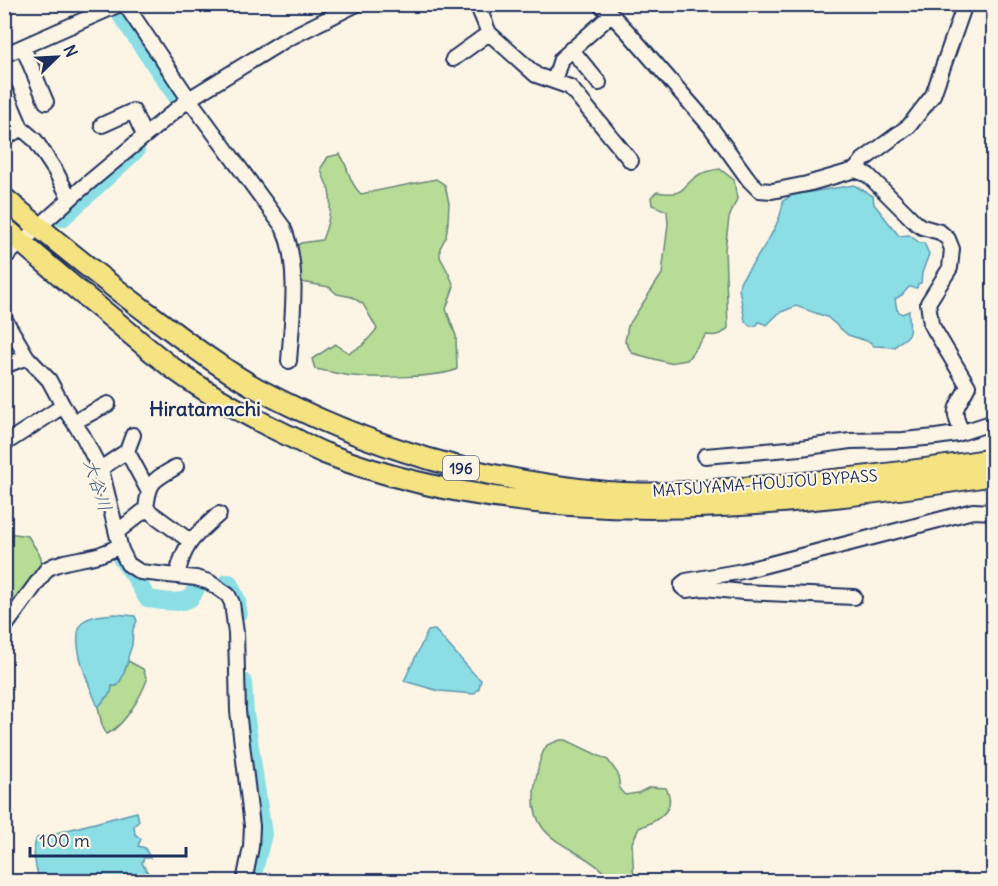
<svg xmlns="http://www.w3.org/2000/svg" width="998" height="886" font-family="Delius,'Klee One',sans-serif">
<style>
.green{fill:#b7dc96;stroke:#69867a;stroke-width:1.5}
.water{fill:#8cdee5;stroke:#5f98af;stroke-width:1.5}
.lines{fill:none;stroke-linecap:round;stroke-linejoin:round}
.river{stroke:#8cdee5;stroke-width:18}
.minor-casing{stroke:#1b2f5e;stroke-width:18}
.highway-casing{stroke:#1b2f5e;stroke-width:24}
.minor{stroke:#fcf5e5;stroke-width:14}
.highway{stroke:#f5e382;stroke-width:20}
.labels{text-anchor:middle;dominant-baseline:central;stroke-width:4.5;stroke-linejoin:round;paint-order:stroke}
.shield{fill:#fcf5e5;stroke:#5e6a86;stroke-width:1.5}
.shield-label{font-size:15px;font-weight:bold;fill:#1b2f5e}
.street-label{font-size:16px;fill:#1b2f5e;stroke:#fcf5e5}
.water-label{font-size:18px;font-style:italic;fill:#375b80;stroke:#fcf5e5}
.quarter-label{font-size:20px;font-weight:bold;fill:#1b2f5e;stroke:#fcf5e5}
</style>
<rect width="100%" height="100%" fill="#fcf5e5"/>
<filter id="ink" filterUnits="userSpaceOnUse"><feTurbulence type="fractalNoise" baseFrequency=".0167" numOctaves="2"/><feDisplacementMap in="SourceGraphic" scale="12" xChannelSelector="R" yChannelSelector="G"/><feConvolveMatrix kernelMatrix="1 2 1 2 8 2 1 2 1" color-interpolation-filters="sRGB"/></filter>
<g filter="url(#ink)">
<path class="green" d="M340,154C349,168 349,183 361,194L436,179L445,185L449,203L448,222L446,237L440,248V257L448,272L454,286L446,309L456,336L457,369C441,378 373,378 353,376C340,375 327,371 315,369L312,359L335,344L349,353L362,346L377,329L363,304L352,297L337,294L329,287L302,282L298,271L296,246L301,243L322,240C328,225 333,207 329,191C327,183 322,176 321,168L328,157Z
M720,169L734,180L737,199L729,218L725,249L728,328C721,336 716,336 706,335L687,360L669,363L632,353L625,341L628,326L662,274L668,224L667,211L652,205L651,197L657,192C689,197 679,186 700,174C706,171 714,170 720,169Z
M8,533L28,536L41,557L42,575L5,633L4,538Z
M128,661L143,669L147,680C141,696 123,728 106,734L102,725L98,707L111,692L112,686H117L122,678Z
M560,740H566L608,760L618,774L620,790L625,795L638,793L650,787L666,788C678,810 657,821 639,828L632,843L634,881H611C582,841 525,849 535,784C538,769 539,757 547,745Z"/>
<path class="water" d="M854,185L873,196L874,204L899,236L909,235L920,243H924L929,254L922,273L921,283L918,284L917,288L909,287L902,295L895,299L897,310L902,314L909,311C908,318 912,332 907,337C902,341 899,341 895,347L874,346L870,342L848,335L827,317L796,306L779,313L767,325L759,322L756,326H750L745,321L739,289L740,282C754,261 782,226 783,201L792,195Z
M115,614L135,616L137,621L133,629L132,645L128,657V661L122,678L117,686H112L111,692L98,707C91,689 66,637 84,621C91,615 106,615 115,614Z
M435,630L475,675L481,680L479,688L474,694L439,691L404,681L428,631Z
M137,812L139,821L134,826L135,834L141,839L138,846L145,848L150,858H144L142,863L148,873L149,881H33L38,875C35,866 32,847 37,838Z"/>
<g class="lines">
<path class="river" d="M122,17L179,100
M62,218L136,150
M121,558L134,575L147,598C156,601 185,605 191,597C194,594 196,588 198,584
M226,583H229L237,600L238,613
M243,682L245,713L263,834L251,882"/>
<defs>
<path id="minor" d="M125,4L189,99L283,227C300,265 292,320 289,361
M477,4L489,33L536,75L570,87L631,161
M599,4L605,8L628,32L710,126L749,180L759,190L772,191L807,184L855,170L863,160L909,126L933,95L965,4
M23,47L46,102
M571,49L599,83
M4,55L120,4
M453,59L489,33
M554,81L561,59L611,15
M4,88L21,128L35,140L56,172L70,199
M102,125L133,111L144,135
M4,139L21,128
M855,170L868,175L916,223L922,227L940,232L948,239L952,249L950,268L928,303L931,324L968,386C957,409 950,407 962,432
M4,258L81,189L189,99L285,40L357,4
M4,318L27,357L49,380L63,406L83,436L102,473L121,550L128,564L140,572L196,578L209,582L228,595L232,603L236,633L238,711L252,826L251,847L244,882
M4,366L27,357
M74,422L108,404
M4,444L63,406
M127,451L148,490
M705,456L801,448L850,441L903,440L936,437L957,434L994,422
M100,469L127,451L133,435
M146,509L190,541
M117,532L146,509C149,481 152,481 176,467
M177,576C184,542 195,536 219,514
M854,597L743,592L705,588L686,590L682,587V584L686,581L743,571L973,511L994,512
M4,628L47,569C68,556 95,562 120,545"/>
<path id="highway" d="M4,198C54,240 104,281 156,319C189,344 222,369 258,389C370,449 482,480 607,492C652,496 697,491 742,488C826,482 910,472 994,459
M4,227C38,257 72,286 107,314C130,333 153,354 178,372C211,396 248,416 285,434C298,440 310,447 324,453C535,535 774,510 994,475"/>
</defs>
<use href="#minor" class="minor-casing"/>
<use href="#highway" class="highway-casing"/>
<use href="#minor" class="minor"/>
<use href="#highway" class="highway"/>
</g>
</g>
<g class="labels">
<rect class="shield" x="443" y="456" width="36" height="24" rx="4.5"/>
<g class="shield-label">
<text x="461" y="468">196</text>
</g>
<g class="street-label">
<text transform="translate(765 483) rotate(-4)">MATSUYAMA-HOUJOU BYPASS</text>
</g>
<g class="water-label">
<text transform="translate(98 485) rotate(72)">大谷川</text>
</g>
<g class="quarter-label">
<text x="205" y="408">Hiratamachi</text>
</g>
</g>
<rect width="998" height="886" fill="none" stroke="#fcf5e5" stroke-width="24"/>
<rect x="12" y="12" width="974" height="862" fill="none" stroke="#1b2f5e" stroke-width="2" filter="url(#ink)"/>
<g transform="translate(57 57) rotate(66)" stroke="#fcf5e5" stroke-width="4.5" paint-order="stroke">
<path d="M0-4.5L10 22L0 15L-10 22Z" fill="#1b2f5e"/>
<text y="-9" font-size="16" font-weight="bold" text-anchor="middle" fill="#1b2f5e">N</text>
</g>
<path d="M30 847v9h156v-9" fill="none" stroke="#1b2f5e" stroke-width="3"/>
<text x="39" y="847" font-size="18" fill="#1b2f5e" stroke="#fcf5e5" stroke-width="4.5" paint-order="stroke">100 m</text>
</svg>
